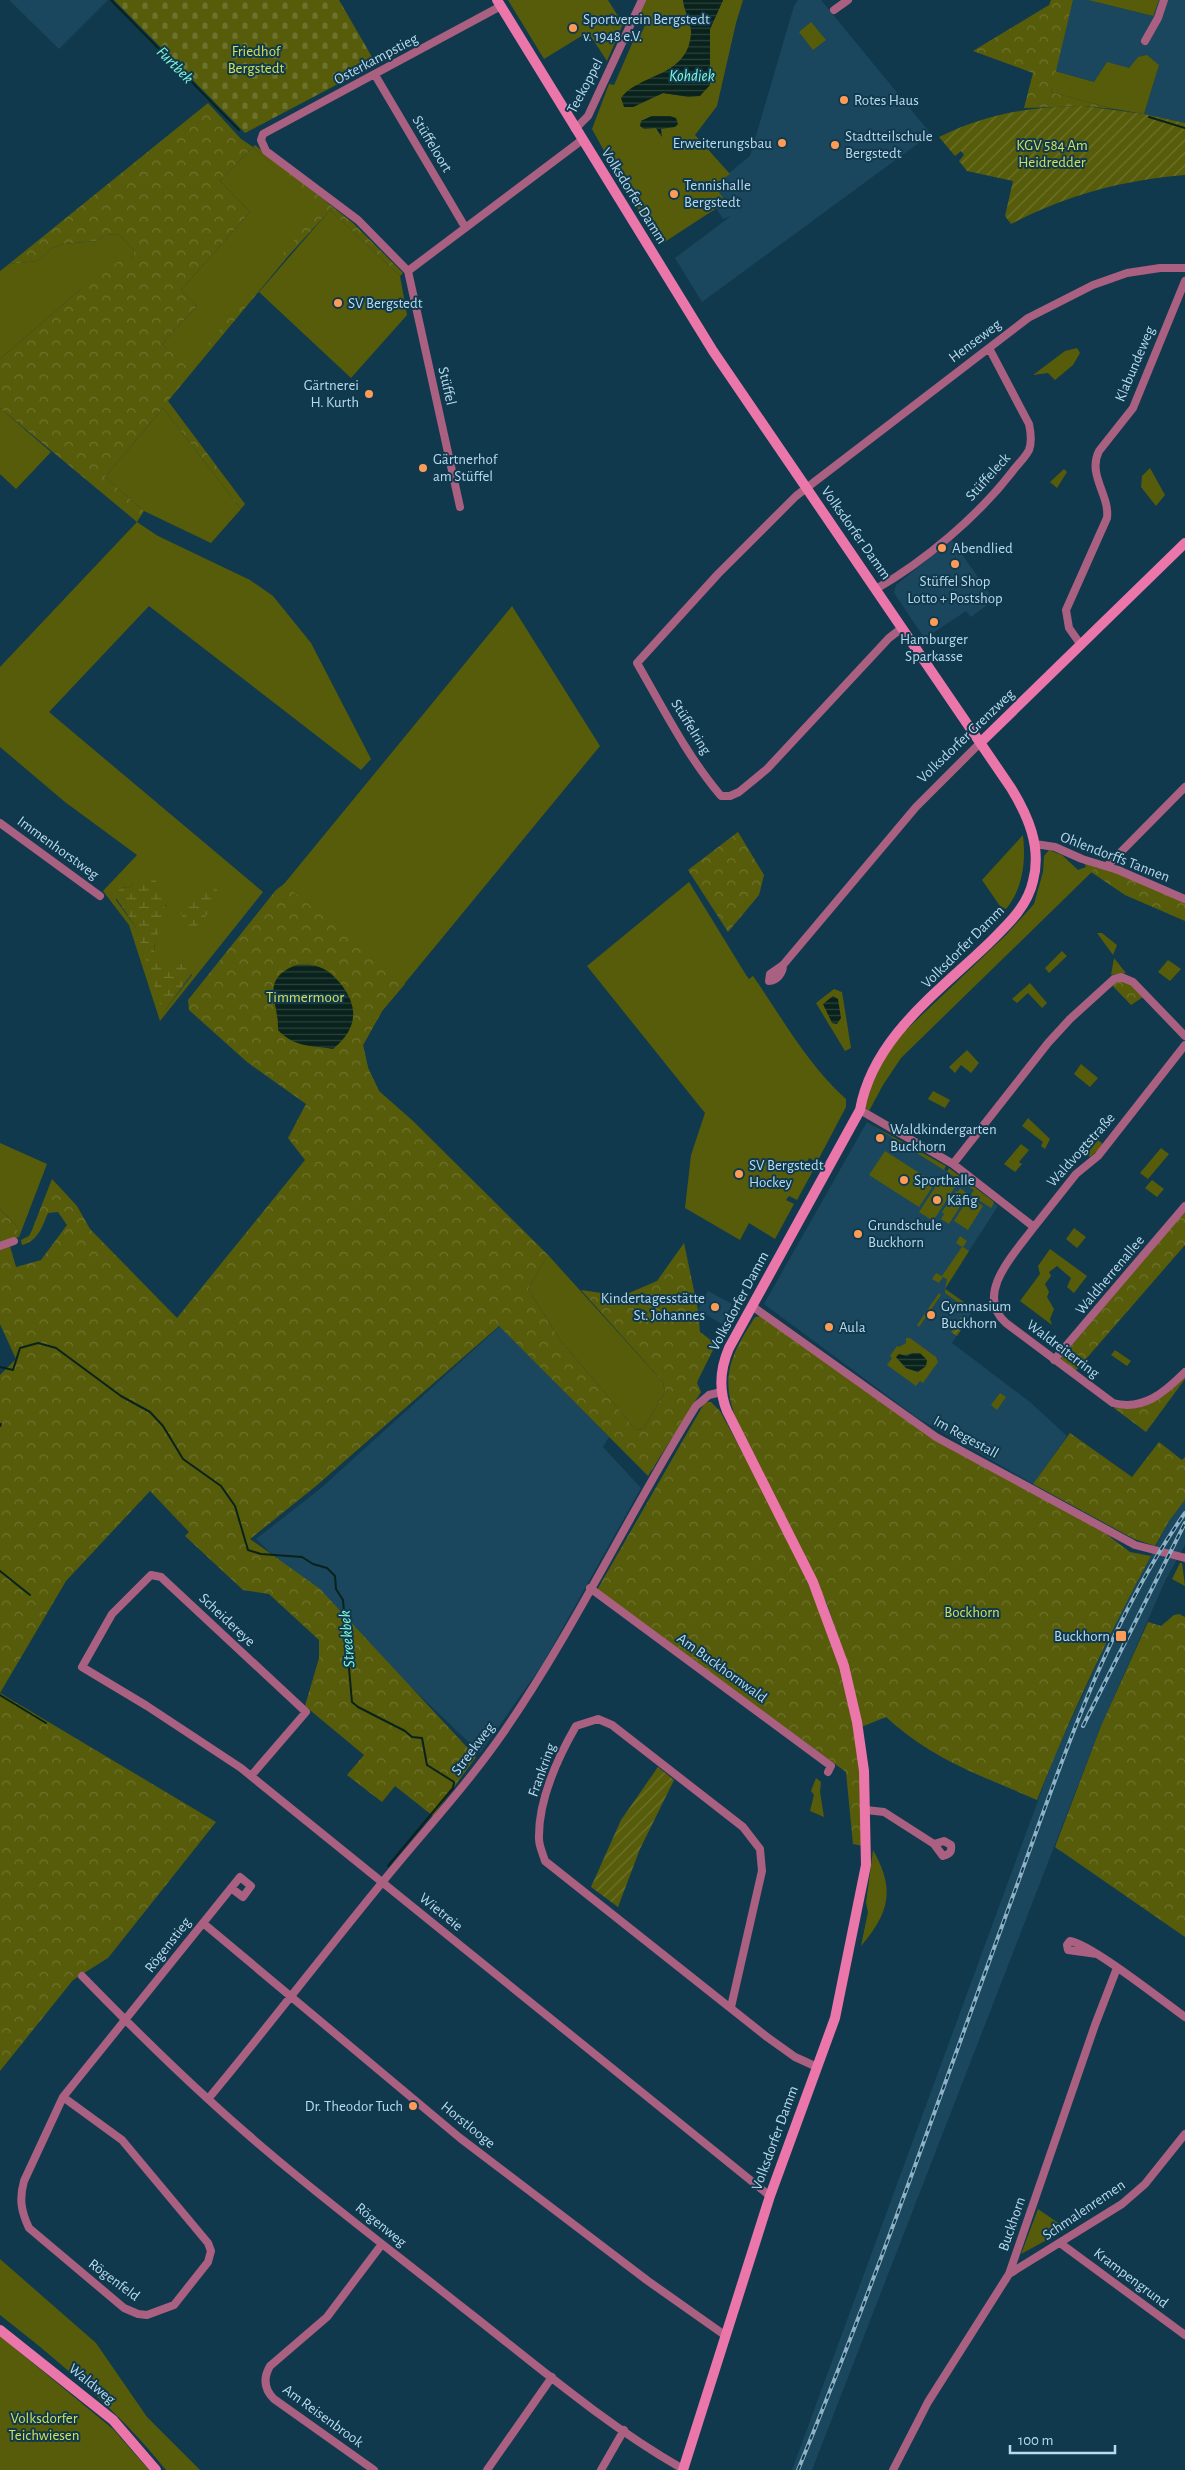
<svg xmlns="http://www.w3.org/2000/svg" width="1185" height="2470" font-family="'Alegreya Sans',sans-serif">
<style>
.built{fill:#1a475d}
.green{fill:#575c0a;fill-rule:evenodd}
.forest{fill:url(#forest-crowns);fill-rule:evenodd}
.wetland{fill:url(#wetland-marsh)}
.cemetery{fill:url(#cemetery-stones)}
.garden{fill:url(#garden-furrows)}
.water{fill:url(#water-rules)}
.lines{fill:none;stroke-linecap:round;stroke-linejoin:round}
.stream{stroke:#09221b;stroke-width:2}
.street{stroke:#aa6080;stroke-width:8}
.secondary{stroke:#eb76aa;stroke-width:10}
.rail-casing{stroke:#8db1c5;stroke-width:4}
.rail{stroke:#11394d;stroke-width:2;stroke-dasharray:5.5;stroke-linecap:butt}
.poi-dot{fill:#fe9c57;stroke:#11394d;stroke-width:2}
.labels{text-anchor:middle;dominant-baseline:central;stroke-width:4;stroke-linejoin:round;paint-order:stroke}
.poi-label{font-size:15px;fill:#b7daee;stroke:#11394d;text-anchor:start}
.park-label{font-size:15px;fill:#d4e058;stroke:#11394d}
.street-label{font-size:15px;fill:#b7daee;stroke:#11394d}
.water-label{font-size:16px;font-style:italic;fill:#82fada;stroke:#11394d}
</style>
<defs>
<pattern id="forest-crowns" width="20" height="18" patternUnits="userSpaceOnUse" patternTransform="scale(1.25)"><rect width="20" height="18" fill="#575c0a"/><path d="M2 6a3 3 0 1 1 6 0M12 15a3 3 0 1 1 6 0" fill="none" stroke="#6d732e"/></pattern>
<pattern id="wetland-marsh" width="20" height="14" patternUnits="userSpaceOnUse" patternTransform="scale(1.25)"><rect width="20" height="14" fill="#575c0a"/><path d="M1 5h8M5 5V1M11 12h8M15 12V8" fill="none" stroke="#6d732e"/></pattern>
<pattern id="cemetery-stones" width="16" height="16" patternUnits="userSpaceOnUse" patternTransform="scale(1.25)"><rect width="16" height="16" fill="#575c0a"/><path d="M2 7V4a2 2 0 0 1 4 0v3zM10 15v-3a2 2 0 0 1 4 0v3z" fill="#6d732e"/></pattern>
<pattern id="garden-furrows" width="10" height="10" patternUnits="userSpaceOnUse" patternTransform="scale(1.25)"><rect width="10" height="10" fill="#575c0a"/><path d="M-1 1l2-2M0 10L10 0M9 11l2-2" fill="none" stroke="#6d732e"/></pattern>
<pattern id="water-rules" width="6" height="5" patternUnits="userSpaceOnUse" patternTransform="scale(1.25)"><rect width="6" height="5" fill="#09221b"/><path d="M0 2.5h6" fill="none" stroke="#2b423c"/></pattern>
</defs>
<rect width="100%" height="100%" fill="#11394d"/>
<path class="built" d="M9,0H108L59,49Z
M798,0H821L931,134L702,302L675,258L731,216L723,219L716,208L725,202L714,185L750,156L794,6Z
M1073,0H1088L1152,16L1159,0H1185V123L1144,114L1159,65L1138,57L1129,68L1094,82L1055,71Z
M952,540L994,600L971,617L966,611L933,633L929,645L894,593L896,585Z
M867,1122L968,1183L998,1206L945,1288L973,1310L952,1343L1030,1402L1067,1436L1033,1484L916,1417L764,1304Z
M708,1291L732,1304L722,1324L698,1310Z
M500,1326L609,1437L603,1447L641,1488L542,1665L480,1753L256,1539L320,1489Z
M1185,1500V1545L1165,1581L1101,1726L812,2470H792L1054,1757L1121,1612L1169,1521Z"/>
<path class="green" d="M508,0H608L623,24L607,61L588,32L544,59Z
M643,0H683C684,10 690,20 691,31C695,64 650,81 626,92L633,107L663,93L690,97L710,85V29L723,0H743L736,23L717,106L695,135L730,174L714,185L726,202L660,245L619,178L592,129L609,84L614,85L638,30L642,32L647,20L638,16ZM652,116H670L661,129V136L656,128L641,121Z
M1088,0H1159L1153,16Z
M811,22L826,40L813,50L799,32Z
M1147,55L1159,65L1144,114L1114,109L1051,92L1055,71L1094,82L1107,62L1129,68L1138,57Z
M253,147L320,210L188,369L162,344L197,306L181,290L250,212L220,181Z
M330,210L400,276L407,315L351,378L259,292Z
M118,234L134,250L132,260L80,290L0,359V271L9,264L38,261L52,248L63,244L97,241L105,235Z
M1077,348L1080,353L1073,365L1055,380L1048,373L1033,375L1065,351Z
M0,408L51,452L16,489L0,474Z
M163,408L241,509L211,543L144,511L105,477Z
M1150,468L1165,495L1156,506L1141,487L1142,476Z
M1064,469L1067,472L1057,488L1050,482Z
M137,522L158,536L250,580L273,596L311,643L371,759L361,770L149,606L49,712L263,892L160,1021L129,925L103,891L137,855L65,802L0,747V667ZM134,883L163,900L166,906C162,919 144,958 163,964C169,966 177,965 183,964L192,975L166,1009L135,926L116,900L122,887L128,888Z
M512,606L600,746L382,1011L363,1045L368,1068L379,1091L194,996L284,884Z
M1023,835C1026,862 1023,888 1006,909L1000,906L982,880Z
M1049,850L1062,855L1078,870L1086,867L1082,859L1100,864L901,1058L883,1085L869,1111L863,1105L885,1056L904,1032L1006,935L1034,904L1043,872L1044,856Z
M689,882L746,975L749,979L753,976C783,1019 807,1064 846,1099V1107L817,1162L809,1158L807,1162L815,1167L797,1200L789,1196L786,1200L794,1204L775,1239L749,1223L740,1240L685,1208L691,1155L705,1113L587,966Z
M1097,933H1102L1117,945L1113,955Z
M1062,951L1067,956L1049,973L1045,968Z
M1114,958L1126,973L1111,975Z
M1168,960L1181,969L1170,981L1158,972Z
M1030,983L1047,1003L1042,1008L1028,993L1017,1003L1012,999Z
M834,989L842,992L851,1048L845,1051L816,1003Z
M967,1050L979,1063L971,1073L961,1065L955,1073L949,1067Z
M1081,1064L1098,1078L1090,1087L1074,1074Z
M933,1091L950,1100L945,1108L928,1099Z
M1028,1118L1050,1139L1045,1149L1041,1146L1043,1142L1022,1126Z
M872,1125L946,1166L944,1170Z
M1098,1140L1104,1145L1090,1157L1087,1154Z
M0,1143L47,1164L19,1237L17,1226L0,1209Z
M1021,1144L1029,1150L1019,1162L1022,1164L1015,1172L1004,1164Z
M1161,1148L1169,1154L1148,1179L1140,1173Z
M885,1151L935,1183L919,1207L869,1175Z
M949,1168L993,1201L994,1203L991,1208L971,1195L974,1190L947,1172Z
M941,1178L955,1187L933,1221L919,1212Z
M1152,1180L1164,1189L1157,1197L1145,1188Z
M960,1188L968,1194L949,1224L941,1219L944,1214L942,1212L956,1191L958,1192Z
M969,1197L983,1206L968,1230L954,1221Z
M1074,1228L1086,1237L1077,1248L1066,1239Z
M960,1236L967,1241L963,1247L969,1251L945,1289L947,1279L943,1277L939,1283L932,1279L936,1273L942,1276L962,1247L956,1243Z
M1050,1249L1087,1276L1074,1293L1067,1287L1071,1278L1057,1266L1049,1272L1051,1276L1045,1284L1049,1292L1047,1297L1054,1309L1050,1319L1052,1325L1020,1301L1040,1274L1038,1266Z
M548,1255L663,1382L665,1392L643,1429L636,1430L561,1341L528,1289Z
M939,1293L941,1295L919,1327L917,1325Z
M906,1338H910L936,1357L938,1362L923,1383L920,1381L916,1386L887,1365L892,1358L890,1356L897,1346L899,1347L906,1343ZM913,1353L918,1372L906,1368L896,1357Z
M1115,1350L1131,1361L1127,1366L1111,1355Z
M1000,1393L1006,1397L997,1410L991,1405Z
M1180,1563H1182L1185,1586L1172,1579Z
M816,1778L821,1782L820,1792L824,1817L810,1811L814,1795L811,1791Z
M873,1850C895,1889 890,1912 861,1946L868,1912L866,1903Z
M1038,2209L1067,2229L1021,2254Z
M0,2259L96,2343L147,2417L200,2470H166C118,2410 60,2362 0,2315Z
M0,2336L113,2429L149,2470H0Z"/>
<path class="forest" d="M1051,0H1073L1051,92L1114,109L1084,106L1024,108L1033,73L973,51L1049,5Z
M208,103L241,139L253,147L255,145L353,223L403,273L400,276L330,210L289,255L168,401L245,504L241,509L163,408L105,477L144,511L137,522L0,408V359L80,290L118,262L132,260L134,250L118,234L105,235L97,241L63,244L52,248L38,261L9,264ZM253,147L319,210L188,368L162,344L197,306L181,290L250,212L220,181Z
M738,832L764,875L759,895L728,932L688,870Z
M1100,864L1185,899V921L1125,895L1091,872Z
M284,884L405,984L382,1011L363,1045L368,1068L379,1091L413,1121L548,1255L528,1289L561,1341L636,1430L643,1429L665,1392L663,1382L581,1290L622,1296L657,1281L684,1243L698,1310L700,1332L716,1344L699,1378L697,1383L701,1392L648,1476L499,1326L316,1486L250,1539L320,1589L476,1757L433,1816L395,1786L382,1802L347,1775L364,1755L305,1706L319,1658V1640L269,1594L243,1590L185,1536L189,1532L150,1491L66,1581L0,1693L216,1822L108,1958L73,1980L0,2071V1375L16,1359L0,1324V1250L10,1246L16,1267L41,1260L67,1225L58,1212L48,1213C42,1227 38,1241 22,1245L21,1240L29,1236L32,1230L52,1179L77,1206L90,1229L177,1318L305,1160L288,1138L306,1104L247,1062L189,1010L188,1000L276,890ZM318,966L332,973L350,995L333,1049L305,1047L278,1030V1021Z
M1121,977L1146,995L1131,1005L1109,982Z
M0,1209L17,1226L19,1237L0,1242Z
M1185,1210V1245L1072,1375L1057,1363Z
M945,1289L971,1307L967,1309L945,1293Z
M762,1316L931,1438L1032,1492L1105,1533L1130,1552L1151,1556C1108,1635 1070,1717 1037,1800C980,1775 933,1760 886,1717L861,1727L847,1663L827,1604L737,1421C719,1377 731,1355 755,1317Z
M1181,1376L1185,1379L1146,1432L1114,1408L1113,1403L1135,1406Z
M705,1402H711L720,1411C772,1507 826,1602 851,1709C861,1754 861,1801 863,1846L853,1844L846,1772L597,1590Z
M1070,1433L1132,1477L1159,1442L1182,1460L1185,1457V1500L1169,1521L1155,1546L1134,1539L1033,1484Z
M1179,1614L1185,1617V1937L1055,1847L1101,1726L1148,1622L1161,1626L1174,1615Z"/>
<path class="wetland" d="M147,877L155,880L163,889C163,898 167,905 165,913C162,931 144,949 163,964H183L193,972L166,1009L160,1005L135,926L114,895L122,887L128,888L140,878Z
M211,885L216,886L218,893C212,907 205,921 191,930C168,907 192,898 211,885Z"/>
<path class="cemetery" d="M114,0H339L376,64L245,133Z"/>
<path class="garden" d="M1084,106L1144,114L1185,123V175C1123,180 1067,195 1011,224L1005,216L1013,181L967,171L959,161L964,155L961,151L955,156L939,137C989,113 1029,107 1084,106Z
M961,1317L967,1321L957,1336L951,1332Z
M658,1767L674,1780L640,1849L618,1907L591,1887L621,1820Z"/>
<path class="water" d="M683,0H723L710,29V85L700,96L690,97L663,93L633,107H624L621,98C641,72 688,78 691,33C692,22 684,11 683,0Z
M652,116H670L676,118L678,124L675,127L661,129L662,137L656,128L644,129L640,126L641,121Z
M296,965C303,965 312,964 319,967C328,970 334,976 340,983C360,1008 357,1029 333,1049C311,1045 295,1048 278,1030C279,1001 259,980 296,965Z
M833,996L838,999L841,1018L837,1024L832,1023L823,1004Z
M913,1353H920L927,1360L926,1366L918,1372L906,1368L896,1357L899,1354L907,1356Z"/>
<g class="lines">
<path class="stream" d="M111,0L239,130
M1149,117L1185,128
M0,1367L13,1370L20,1348L38,1343L56,1348L121,1396L150,1412L163,1426L183,1459L221,1486L235,1506L248,1550L261,1554L302,1557L313,1564L327,1568L335,1576L336,1589L343,1600L352,1702L358,1707L405,1731L412,1737L422,1738L427,1765L454,1782L453,1788L388,1866
M0,1426L1,1424
M0,1571L30,1595
M0,1695L46,1723"/>
<path class="street" d="M834,10L848,0
M1145,41L1158,18L1164,0
M375,75L465,227
M575,129L588,116L642,0
M408,271L358,220L266,151L261,140L263,134L501,6
M460,507L408,271L582,140
M876,589C925,561 978,516 1012,472C1017,465 1025,458 1029,450C1032,442 1031,433 1029,424L989,348
M902,628L889,638L767,769L739,792L730,796H721C687,756 663,708 637,663L718,574L796,496L1028,318L1093,285L1127,273L1160,268H1185
M1081,645L1069,628L1066,610L1107,518C1110,495 1087,475 1099,451L1133,408L1185,281
M0,823L100,896
M1035,844L1055,847L1082,859L1118,870L1185,899
M1107,866L1185,787
M783,965C783,973 777,981 769,981L770,974L783,965L916,807L981,742
M860,1110L953,1164L1034,1227C1016,1252 973,1294 1006,1323L1113,1403C1143,1411 1164,1393 1185,1372
M953,1164L1048,1043L1070,1019L1114,979L1121,977L1133,982L1185,1036
M1034,1227L1076,1174L1098,1156L1185,1045
M0,1246L14,1241
M752,1306L936,1437L1135,1545L1185,1558
M1054,1360L1185,1206
M590,1588L831,1766L828,1772
M251,1776L306,1712L161,1577L151,1575L112,1614L82,1667L147,1706L241,1768L770,2196
M866,1810L884,1812L934,1844L943,1856C950,1854 952,1852 951,1845L944,1841L934,1844
M203,1923L460,2138L648,2281L726,2336
M1097,1954L1068,1950L1067,1945L1070,1941C1091,1944 1164,2002 1185,2017
M82,1976C123,2018 165,2060 208,2099C287,2172 378,2240 462,2307C534,2363 604,2424 683,2469
M731,2007L762,1871L760,1849L743,1827L612,1725L598,1719L576,1726C557,1759 538,1800 539,1839C539,1846 543,1854 545,1861L767,2037L795,2057L817,2067
M63,2097L122,2140L208,2243L211,2251L208,2262L174,2305L147,2315L138,2314L124,2308L29,2228C21,2211 19,2199 24,2181L63,2097L240,1877L251,1886L243,1897L231,1888
M208,2099C268,2027 325,1952 385,1879C424,1831 467,1785 503,1733C575,1629 629,1513 696,1406L709,1395L721,1392
M1060,2243L1185,2335
M1009,2274L1122,2204L1145,2184L1185,2134
M374,2470L274,2399C264,2389 263,2378 270,2366L327,2317L382,2244
M487,2470L552,2377
M601,2470L624,2430
M893,2470L928,2402L1009,2274L1095,2025L1117,1968"/>
<path class="secondary" d="M497,0L713,351L1011,788C1028,816 1042,847 1033,881C1027,908 1006,926 987,945C937,993 873,1038 860,1110L729,1348C720,1369 718,1389 727,1411L813,1582L844,1666L857,1722L864,1771L866,1865L835,2018L770,2196L683,2470
M981,742L1185,543
M0,2330L113,2420L156,2470"/>
<defs>
<path id="rail" d="M1083,1726L1185,1523
M798,2470C876,2281 943,2087 1013,1896C1061,1765 1104,1628 1185,1513"/>
</defs>
<use href="#rail" class="rail-casing"/>
<use href="#rail" class="rail"/>
</g>
<g class="poi-dot">
<circle cx="573" cy="28" r="5"/>
<circle cx="844" cy="100" r="5"/>
<circle cx="782" cy="143" r="5"/>
<circle cx="835" cy="145" r="5"/>
<circle cx="674" cy="194" r="5"/>
<circle cx="338" cy="303" r="5"/>
<circle cx="369" cy="394" r="5"/>
<circle cx="423" cy="468" r="5"/>
<circle cx="942" cy="548" r="5"/>
<circle cx="955" cy="564" r="5"/>
<circle cx="934" cy="622" r="5"/>
<circle cx="880" cy="1138" r="5"/>
<circle cx="739" cy="1174" r="5"/>
<circle cx="904" cy="1180" r="5"/>
<circle cx="937" cy="1200" r="5"/>
<circle cx="858" cy="1234" r="5"/>
<circle cx="715" cy="1307" r="5"/>
<circle cx="931" cy="1315" r="5"/>
<circle cx="829" cy="1327" r="5"/>
<rect x="1115" y="1630" width="12" height="12" rx="2.5"/>
<circle cx="413" cy="2106" r="5"/>
</g>
<g class="labels">
<g class="poi-label">
<text x="583" y="19">Sportverein Bergstedt<tspan x="583" dy="17">v. 1948 e.V.</tspan></text>
<text x="854" y="100">Rotes Haus</text>
<text x="845" y="136">Stadtteilschule<tspan x="845" dy="17">Bergstedt</tspan></text>
<text x="772" y="143" text-anchor="end">Erweiterungsbau</text>
<text x="684" y="185">Tennishalle<tspan x="684" dy="17">Bergstedt</tspan></text>
<text x="348" y="303">SV Bergstedt</text>
<text x="359" y="385" text-anchor="end">Gärtnerei<tspan x="359" dy="17">H. Kurth</tspan></text>
<text x="433" y="459">Gärtnerhof<tspan x="433" dy="17">am Stüffel</tspan></text>
<text x="952" y="548">Abendlied</text>
<text x="955" y="581" text-anchor="middle">Stüffel Shop<tspan x="955" dy="17">Lotto + Postshop</tspan></text>
<text x="934" y="639" text-anchor="middle">Hamburger<tspan x="934" dy="17">Sparkasse</tspan></text>
<text x="890" y="1129">Waldkindergarten<tspan x="890" dy="17">Buckhorn</tspan></text>
<text x="749" y="1165">SV Bergstedt<tspan x="749" dy="17">Hockey</tspan></text>
<text x="914" y="1180">Sporthalle</text>
<text x="947" y="1200">Käfig</text>
<text x="868" y="1225">Grundschule<tspan x="868" dy="17">Buckhorn</tspan></text>
<text x="705" y="1298" text-anchor="end">Kindertagesstätte<tspan x="705" dy="17">St. Johannes</tspan></text>
<text x="941" y="1306">Gymnasium<tspan x="941" dy="17">Buckhorn</tspan></text>
<text x="839" y="1327">Aula</text>
<text x="1110" y="1636" text-anchor="end">Buckhorn</text>
<text x="403" y="2106" text-anchor="end">Dr. Theodor Tuch</text>
</g>
<g class="park-label">
<text x="256" y="51">Friedhof<tspan x="256" dy="17">Bergstedt</tspan></text>
<text x="1052" y="145">KGV 584 Am<tspan x="1052" dy="17">Heidredder</tspan></text>
<text x="305" y="997">Timmermoor</text>
<text x="972" y="1612">Bockhorn</text>
<text x="44" y="2418">Volksdorfer<tspan x="44" dy="17">Teichwiesen</tspan></text>
</g>
<g class="street-label">
<text transform="translate(376 59) rotate(-28)">Osterkampstieg</text>
<text transform="translate(585 86) rotate(-62)">Teekoppel</text>
<text transform="translate(432 144) rotate(59)">Stüffeloort</text>
<text transform="translate(634 196) rotate(58)">Volksdorfer Damm</text>
<text transform="translate(975 341) rotate(-37)">Henseweg</text>
<text transform="translate(1135 364) rotate(-67)">Klabundeweg</text>
<text transform="translate(447 386) rotate(77)">Stüffel</text>
<text transform="translate(988 477) rotate(-48)">Stüffeleck</text>
<text transform="translate(856 533) rotate(55)">Volksdorfer Damm</text>
<text transform="translate(691 727) rotate(58)">Stüffelring</text>
<text transform="translate(966 736) rotate(-44)">Volksdorfer Grenzweg</text>
<text transform="translate(58 848) rotate(36)">Immenhorstweg</text>
<text transform="translate(1115 857) rotate(21)">Ohlendorffs Tannen</text>
<text transform="translate(963 947) rotate(-45)">Volksdorfer Damm</text>
<text transform="translate(1081 1150) rotate(-48)">Waldvogtstraße</text>
<text transform="translate(1110 1275) rotate(-50)">Waldherrenallee</text>
<text transform="translate(739 1301) rotate(-62)">Volksdorfer Damm</text>
<text transform="translate(1063 1349) rotate(37)">Waldreiterring</text>
<text transform="translate(966 1437) rotate(29)">Im Regestall</text>
<text transform="translate(227 1620) rotate(43)">Scheidereye</text>
<text transform="translate(722 1668) rotate(36)">Am Buckhornwald</text>
<text transform="translate(473 1749) rotate(-53)">Streekweg</text>
<text transform="translate(542 1770) rotate(-70)">Frankring</text>
<text transform="translate(441 1912) rotate(39)">Wietreie</text>
<text transform="translate(168 1945) rotate(-52)">Rögenstieg</text>
<text transform="translate(468 2125) rotate(39)">Horstlooge</text>
<text transform="translate(775 2138) rotate(-70)">Volksdorfer Damm</text>
<text transform="translate(1084 2210) rotate(-34)">Schmalenremen</text>
<text transform="translate(1012 2224) rotate(-71)">Buckhorn</text>
<text transform="translate(381 2225) rotate(39)">Rögenweg</text>
<text transform="translate(1131 2278) rotate(37)">Krampengrund</text>
<text transform="translate(114 2280) rotate(37)">Rögenfeld</text>
<text transform="translate(92 2384) rotate(39)">Waldweg</text>
<text transform="translate(323 2416) rotate(36)">Am Reisenbrook</text>
</g>
<g class="water-label">
<text transform="translate(175 65) rotate(45)">Furtbek</text>
<text x="692" y="76">Kohdiek</text>
<text transform="translate(347 1639) rotate(-95)">Streekbek</text>
</g>
</g>
<path d="M1010 2445v8h105v-8" fill="none" stroke="#b7daee" stroke-width="2.5"/>
<text x="1018" y="2445" font-size="15" fill="#b7daee" stroke="#11394d" stroke-width="4" paint-order="stroke">100 m</text>
</svg>
